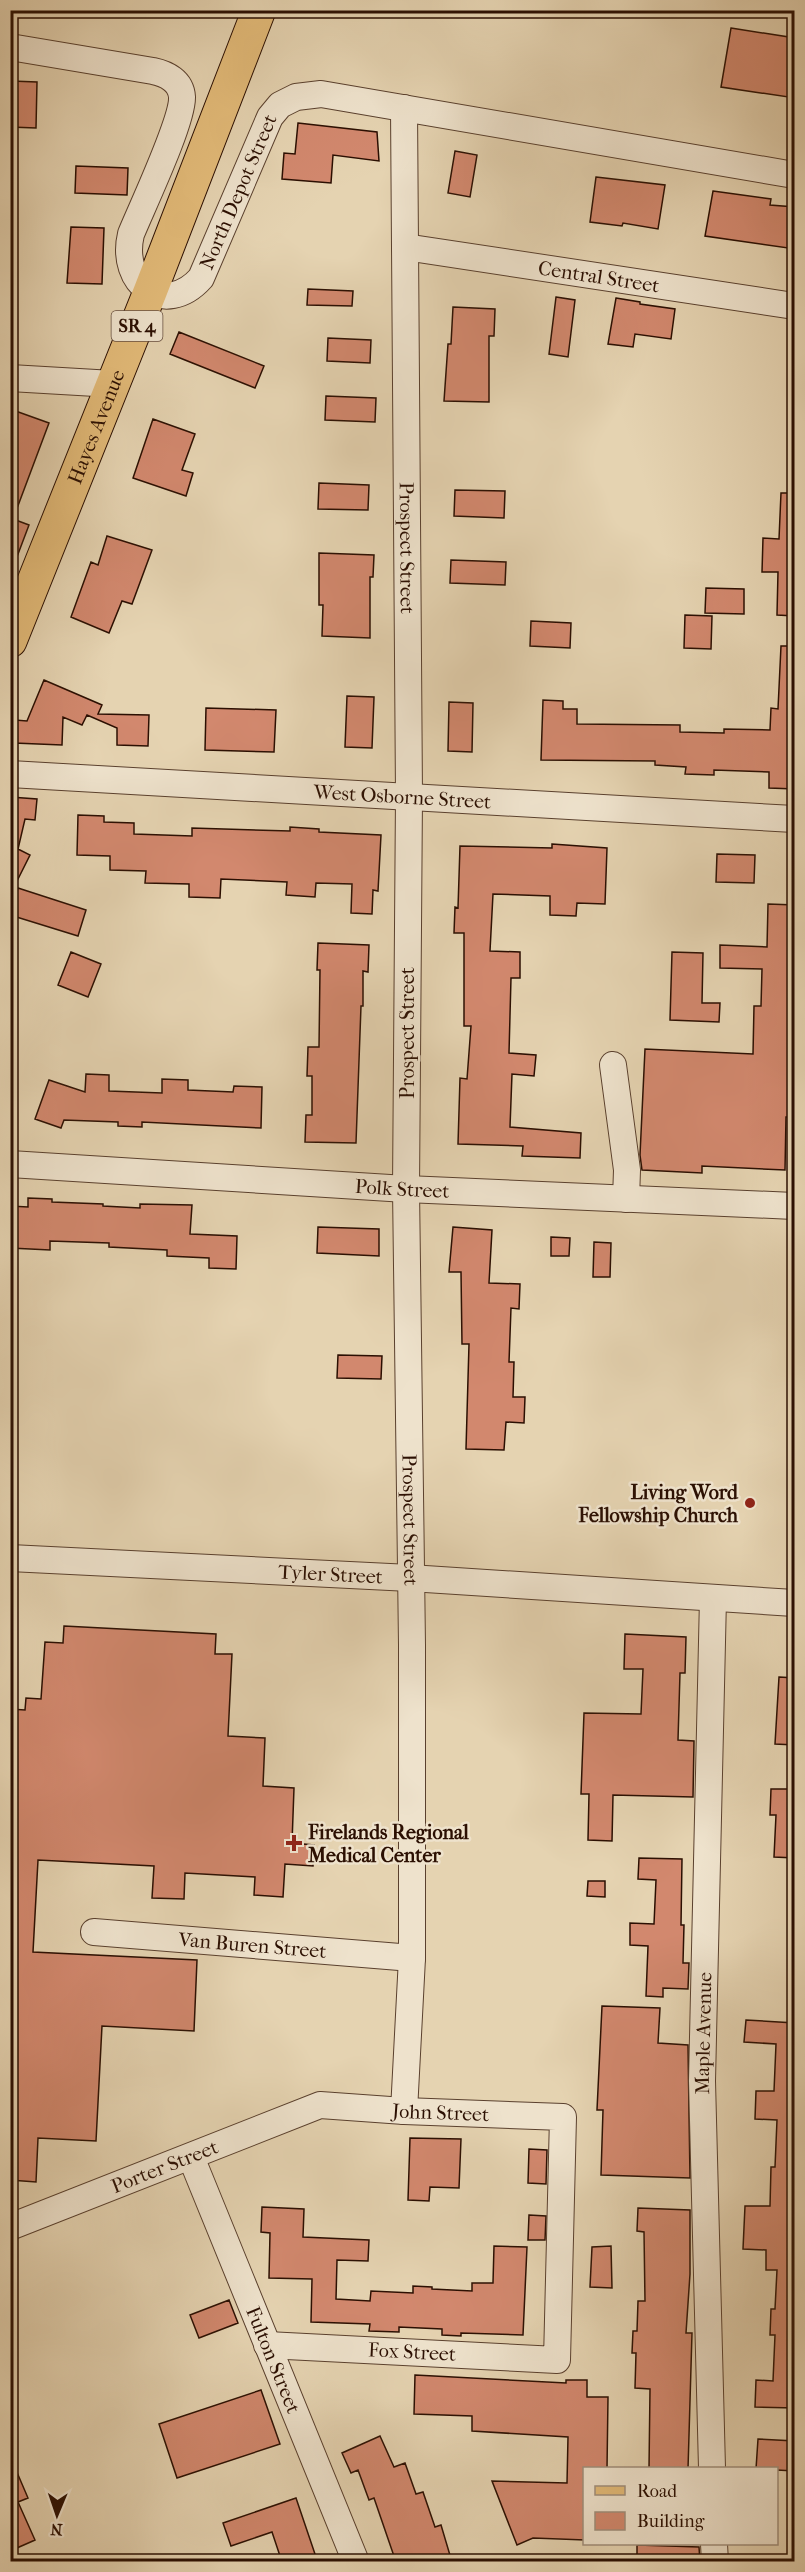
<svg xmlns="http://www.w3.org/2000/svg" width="805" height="2572" font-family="'IM FELL French Canon',serif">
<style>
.building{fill:#d2886e;stroke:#2b0f02;stroke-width:1.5}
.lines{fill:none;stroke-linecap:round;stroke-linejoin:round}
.minor-casing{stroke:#5a402e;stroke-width:28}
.major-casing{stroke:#2b0f02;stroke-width:35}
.minor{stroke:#eee2cc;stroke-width:26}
.major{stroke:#e2ba78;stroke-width:33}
.poi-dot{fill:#8f2418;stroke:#eee2cc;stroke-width:2}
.labels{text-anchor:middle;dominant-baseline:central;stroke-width:5;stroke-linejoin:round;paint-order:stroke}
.shield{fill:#eee2cc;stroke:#664e3f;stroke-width:1.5}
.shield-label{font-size:18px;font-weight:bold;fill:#2b0f02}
.street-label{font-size:20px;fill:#2b0f02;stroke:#eee2cc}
.poi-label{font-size:20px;font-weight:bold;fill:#2b0f02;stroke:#eee2cc;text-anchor:end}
</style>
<rect width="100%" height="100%" fill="#e5d3b1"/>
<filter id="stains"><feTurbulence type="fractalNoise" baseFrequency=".00333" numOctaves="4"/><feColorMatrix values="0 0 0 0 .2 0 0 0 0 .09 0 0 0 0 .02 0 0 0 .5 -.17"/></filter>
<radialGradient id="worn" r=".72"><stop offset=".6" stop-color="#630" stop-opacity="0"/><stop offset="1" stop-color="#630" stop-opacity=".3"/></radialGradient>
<path class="building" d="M731,28L795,38V98L721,87Z
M11,81L37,82L36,128L10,127Z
M298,123L377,132L379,161L333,155L331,183L282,179L284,153L295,154Z
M455,151L477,155L470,197L448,193Z
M76,166L128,168L127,195L75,193Z
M596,177L665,185L658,229L623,223L622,226L590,222Z
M713,191L771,199L770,205L795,207V249L705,236Z
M71,227L104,228L102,284L67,283Z
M308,289L353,291L352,306L307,305Z
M556,297L575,300L568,357L549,354Z
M616,298L640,302V304L675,309L671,339L635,334L633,347L608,344Z
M453,307L495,309L494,336H489V402L444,401L448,344H451Z
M179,332L264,366L255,388L170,354Z
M328,338L371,340L370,363L327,361Z
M326,396L376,398L375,422L325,420Z
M10,409L49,423L13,519L29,525L12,570Z
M153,419L195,434L182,470L193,473L186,496L133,478Z
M319,483L369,485L368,510L318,509Z
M455,490L505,491L504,518L454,516Z
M781,493H795V616L777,615L778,572H762L763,538L779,539Z
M107,536L152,550L132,604L122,601L109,633L71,617L91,562L98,565Z
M319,553L374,555L373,577H370V638L322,636L323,605H319Z
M451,560L506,562L505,585L450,583Z
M706,588L744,589V614L705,613Z
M685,615L712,616L711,649L684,648Z
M531,621L571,623L570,648L530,646Z
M781,646H795V789L769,788V772L714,770V775L685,774L686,767L655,765V761L541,760L543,700L563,701V709H577V724L680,725V732L724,733V729L770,730L771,708L778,709Z
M44,680L102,705L98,714L149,715L148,746L117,745V728L87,715L82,725L63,717L62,745L14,743L15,720L27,721Z
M347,696L374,697L372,748L345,747Z
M449,702L473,703L472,752L448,751Z
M206,708L276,710L274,752L205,750Z
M10,797L37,799L35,820L25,819L18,849L30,855L10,895Z
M78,815L104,816V822L134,823V834L192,836V828L290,831V827L319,829V832L381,835L378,891L373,890L372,914L351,913L352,884L316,883L315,897L286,895L287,882L221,879L220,898L189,897V884L145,883L146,871L110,870V856L77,855Z
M552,844L607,848L605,904L577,903L576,916L550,915V896L493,894L490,951L520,952V978H511L509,1053L536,1055L534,1076L512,1074L510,1127L581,1133L580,1158L522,1156L523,1146L458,1144L460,1078L467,1079L471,1026H464V933H454L455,907L458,908L460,846L552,848Z
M717,854L755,855L754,883L716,882Z
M18,888L86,910L78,936L10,915Z
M768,904L795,905V1117H786L785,1170L702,1166V1173L642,1170L640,1155L645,1049L753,1054L754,1006H761L762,969L720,968V945L767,947Z
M318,943L369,945L368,972L363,971V1006H361L356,1143L305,1142L306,1115H312V1076H307L308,1047H319L320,970H317Z
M71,952L101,964L88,997L58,985Z
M672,952L703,953L702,1003H720L719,1022L670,1020Z
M86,1074L109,1075V1091L162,1093V1079L188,1080V1090L233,1092L234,1086L262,1087L261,1128L142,1122V1127L118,1126V1122L64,1120L61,1128L35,1119L49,1080L85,1092Z
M28,1198L52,1199V1202L103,1204V1206L140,1208V1204L192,1205L190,1234L237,1236L236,1269L209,1268V1258L167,1256V1250L109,1247V1243L50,1241V1250L10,1248V1206L28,1207Z
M318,1227L379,1229V1256L317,1253Z
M453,1227L492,1230L489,1283L520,1284L519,1309L511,1308L509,1362H514L513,1397H525L524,1423L506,1422L504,1450L466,1449L469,1344H462L461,1272H449Z
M551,1237L570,1238L569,1256H551Z
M594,1242L611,1243L610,1277H593Z
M338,1355L382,1356L381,1379L337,1378Z
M64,1626L216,1634L215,1654H232L228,1736L265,1738L263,1786L294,1788L292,1843L314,1845L313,1866L285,1864L283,1897L254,1895L255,1877L185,1873L184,1899L152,1898L154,1866L38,1860L33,1952L197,1960L194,2031L102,2026L96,2141L38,2138L36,2182L10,2180V1709L25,1710L26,1698L41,1699L45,1642L63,1643Z
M625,1634L686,1637L685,1673H680L678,1740L694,1741L693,1797L613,1795L612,1841L588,1840L589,1794H581L584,1713L641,1714L643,1669H624Z
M779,1677L795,1678V1745L775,1744Z
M771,1789H795V1858L774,1857L776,1815H770Z
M639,1858L682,1859L681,1925H684L683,1963H689L688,1989L663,1988V1997L646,1996L648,1946L630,1945V1923L654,1924L656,1880L638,1879Z
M588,1881H605V1897L587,1896Z
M602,2006L660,2008L658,2043L688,2045L690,2178L601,2175L603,2110H597Z
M746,2020L795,2023V2408L755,2407L756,2380L773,2381L775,2335H770L771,2309H775L777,2270H766V2250L743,2249L745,2206H770L771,2167H775L777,2120L755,2119L756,2091H774L776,2044L744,2042Z
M410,2138L461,2139L459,2188L430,2187L429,2201L408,2200Z
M529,2149L547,2150L546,2184L528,2183Z
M262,2207L304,2209L303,2237L369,2240L368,2261L337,2260L336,2299L370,2301L371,2291L413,2293V2286L432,2287V2289L472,2291V2283H493L494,2246L527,2247L523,2335L461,2333V2336L442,2335V2329L399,2327V2332L369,2331L370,2324L311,2322L312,2279L269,2278L270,2233L261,2232Z
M638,2208L690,2210V2274L686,2333H692L688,2469H649L650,2389L635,2388L636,2353H632L633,2331H637L638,2301H645L644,2232L637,2231Z
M529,2215L546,2216L545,2240H528Z
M611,2246L612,2288L590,2287L592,2247Z
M229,2300L238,2323L199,2338L190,2315Z
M415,2375L566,2383V2380H587V2397H608L607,2469H585V2540L533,2538L517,2545L492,2481L567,2483L568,2437L472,2431V2416L414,2414Z
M261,2390L280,2444L177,2478L159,2424Z
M380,2436L394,2467L405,2463L416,2494L423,2492L435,2527L441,2525L452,2562H396L374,2498L369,2500L358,2470L351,2473L342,2453Z
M758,2439L795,2441V2471L756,2469Z
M10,2456L28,2498L18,2502L35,2540L10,2551Z
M296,2498L316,2557L304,2562H282L272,2532L231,2546L223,2523Z
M637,2545L699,2547L700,2562H637Z"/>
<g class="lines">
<defs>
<g id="minor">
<path id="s1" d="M10,47L153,71C167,74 181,81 182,97C183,121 142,207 131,234C119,284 165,318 201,278L270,117L280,105L296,97L321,94L794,175"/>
<path id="s2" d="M404,108L409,796L406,1189L412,1645V1958L404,2111"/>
<path id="s3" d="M405,247L794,306"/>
<path d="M10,378L113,384"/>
<path id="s4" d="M10,774L794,819"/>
<path d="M613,1065L627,1170L626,1199"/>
<path id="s5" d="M10,1164L406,1189L794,1206"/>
<path id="s6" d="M10,1558L410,1578L794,1603"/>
<path id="s7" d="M94,1932L412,1958"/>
<path id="s8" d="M191,2157L356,2562"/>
<path id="s9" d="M10,2227L320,2105L404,2111L563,2117L557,2360L267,2345"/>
<path id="s10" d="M712,2468L702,2081L713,1598"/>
<path d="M714,2544L715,2562"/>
</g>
<g id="major">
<path id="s11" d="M10,641L150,292L259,10"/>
</g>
</defs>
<use href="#minor" class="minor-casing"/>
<use href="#major" class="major-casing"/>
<use href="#minor" class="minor"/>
<use href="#major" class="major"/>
</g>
<g class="poi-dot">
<circle cx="750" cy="1503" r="6"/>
<path d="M291 1834h6v6h6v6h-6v6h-6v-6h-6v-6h6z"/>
</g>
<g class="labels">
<rect class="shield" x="111.5" y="311" width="51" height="30" rx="4.5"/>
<g class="shield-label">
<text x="137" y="326">SR 4</text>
</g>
<g class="street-label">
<text stroke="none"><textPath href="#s1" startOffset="549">North Depot Street</textPath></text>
<text stroke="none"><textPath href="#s3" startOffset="196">Central Street</textPath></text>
<text stroke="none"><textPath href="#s11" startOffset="231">Hayes Avenue</textPath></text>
<text stroke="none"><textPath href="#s2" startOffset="440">Prospect Street</textPath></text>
<text stroke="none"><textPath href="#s4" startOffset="393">West Osborne Street</textPath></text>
<text transform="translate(407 1033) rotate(-90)">Prospect Street</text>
<text stroke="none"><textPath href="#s5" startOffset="393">Polk Street</textPath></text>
<text stroke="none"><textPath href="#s2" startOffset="1412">Prospect Street</textPath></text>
<text stroke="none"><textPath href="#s6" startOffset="321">Tyler Street</textPath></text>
<text stroke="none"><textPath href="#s7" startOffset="159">Van Buren Street</textPath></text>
<text stroke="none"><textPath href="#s10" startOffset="435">Maple Avenue</textPath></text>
<text stroke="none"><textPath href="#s9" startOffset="454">John Street</textPath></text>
<text stroke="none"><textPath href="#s9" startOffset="166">Porter Street</textPath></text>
<text transform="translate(412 2352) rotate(3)">Fox Street</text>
<text stroke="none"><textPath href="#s8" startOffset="219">Fulton Street</textPath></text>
</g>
<g class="poi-label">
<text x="738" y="1492">Living Word<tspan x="738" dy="23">Fellowship Church</tspan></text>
<text x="308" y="1832" text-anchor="start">Firelands Regional<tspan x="308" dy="23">Medical Center</tspan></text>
</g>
</g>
<rect width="805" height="2572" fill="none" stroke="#e5d3b1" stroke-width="36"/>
<rect x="12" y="12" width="781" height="2548" fill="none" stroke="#2b0f02" stroke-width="3"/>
<rect x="18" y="18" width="769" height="2536" fill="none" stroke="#2b0f02" stroke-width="1.5"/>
<rect x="583" y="2467" width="195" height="78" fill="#eee2cc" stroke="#a08e7b" stroke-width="1.5"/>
<rect x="595" y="2486" width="30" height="9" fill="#e2ba78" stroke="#a08e7b" stroke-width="1.5"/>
<text x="637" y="2497" font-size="18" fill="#2b0f02">Road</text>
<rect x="595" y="2512" width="30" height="18" fill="#d2886e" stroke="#a08e7b" stroke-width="1.5"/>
<text x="637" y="2527" font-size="18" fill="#2b0f02">Building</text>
<g transform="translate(57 2515) rotate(182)" stroke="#eee2cc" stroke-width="4.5" paint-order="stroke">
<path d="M0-4.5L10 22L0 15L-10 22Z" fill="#2b0f02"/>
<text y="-9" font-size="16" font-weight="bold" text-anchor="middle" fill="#2b0f02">N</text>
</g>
<rect width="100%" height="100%" filter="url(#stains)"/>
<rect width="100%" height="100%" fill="url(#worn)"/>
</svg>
